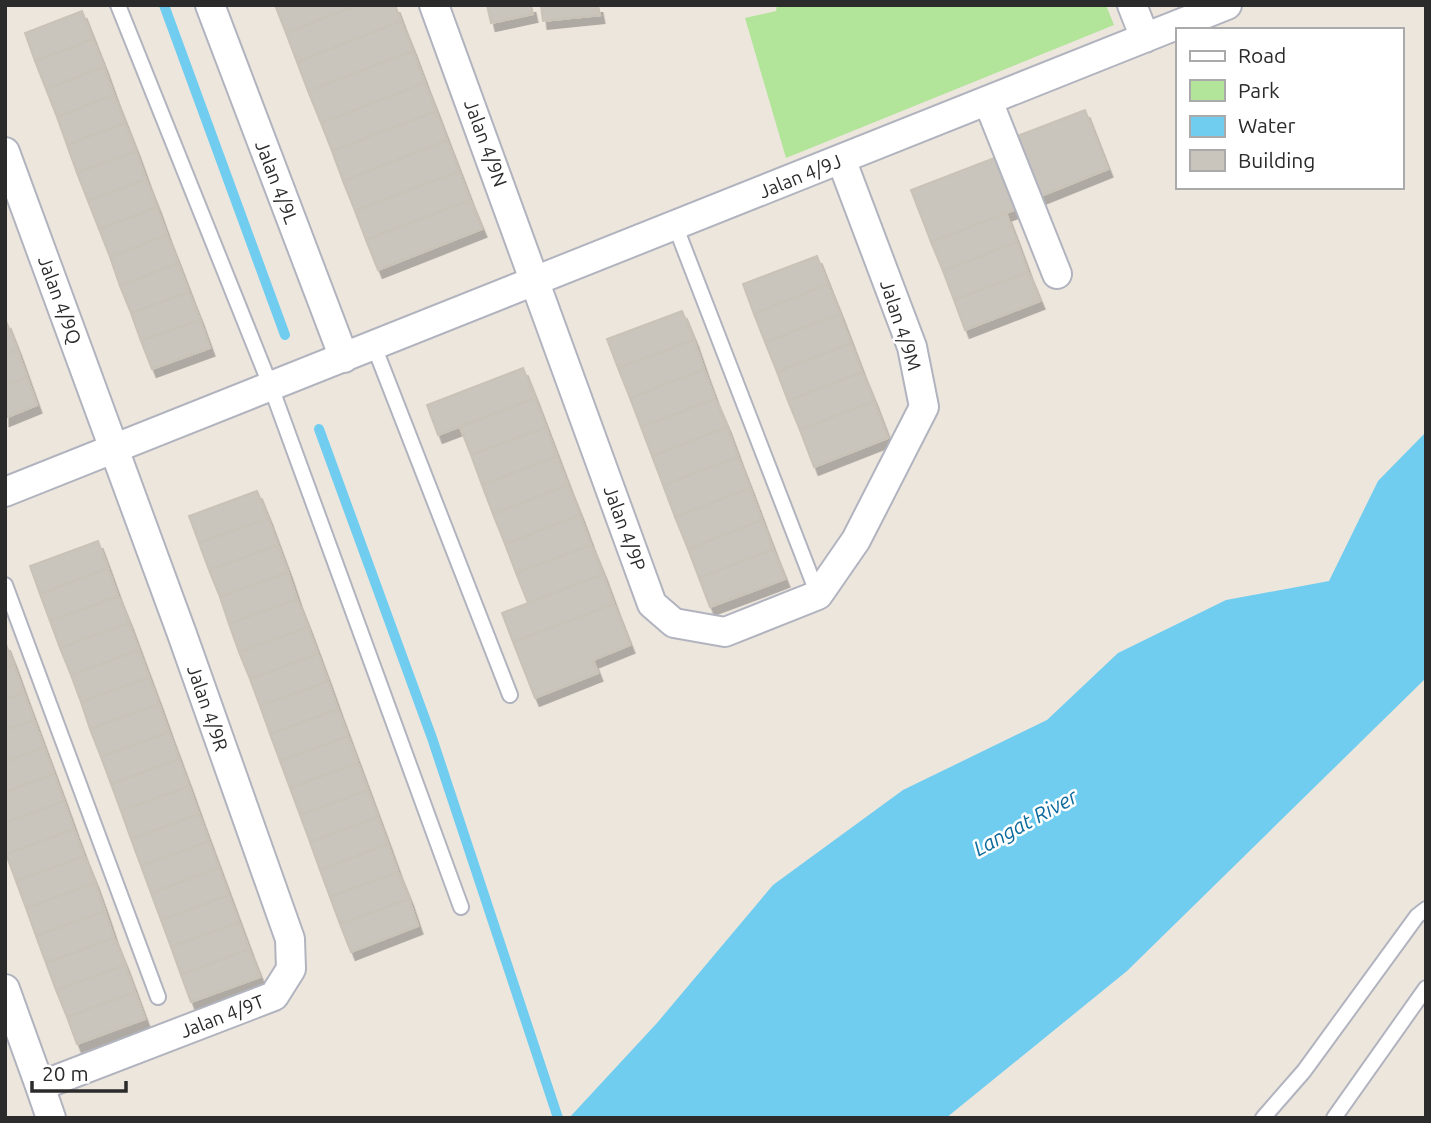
<svg xmlns="http://www.w3.org/2000/svg" width="1431" height="1123" font-family="Ubuntu,sans-serif">
<style>
.green{fill:#b2e49a}
.water{fill:#70cdef}
.lines{fill:none;stroke-linecap:round;stroke-linejoin:round}
.stream{stroke:#70cdef;stroke-width:10}
.building{fill:#c9c4bc;stroke:#c9c2b7;stroke-width:2;filter:url(#shadow)}
.lane-casing{stroke:#b1b4bf;stroke-width:18}
.street-casing{stroke:#b1b4bf;stroke-width:32}
.lane{stroke:#fff;stroke-width:14}
.street{stroke:#fff;stroke-width:28}
.labels{text-anchor:middle;dominant-baseline:central;stroke-width:5;stroke-linejoin:round;paint-order:stroke}
.street-label{font-size:19px;fill:#2b2b2b;stroke:#fff}
.water-label{font-size:21px;font-style:italic;fill:#0d6b9d;stroke:#fff}
</style>
<defs>
<filter id="shadow"><feDropShadow dx="4.5" dy="8" stdDeviation="0" flood-color="#0004"/></filter>
</defs>
<rect width="100%" height="100%" fill="#ede6dd"/>
<path class="green" d="M777,5H1106L1114,25L786,158L745,18L776,11Z"/>
<path class="water" d="M1426,432V678L1127,971L946,1118H569L657,1023L773,885L903,790L1047,720L1118,653L1226,600L1329,581L1378,481Z"/>
<g class="lines">
<path class="stream" d="M164,5L285,335
M319,429L432,738L558,1118"/>
</g>
<path class="building" d="M275,5H357L286,33Z
M357,5H395L401,21L297,62L286,33Z
M487,5H531L533,14L491,23Z
M541,5H598L600,15L543,21Z
M82,11L93,39L35,61L25,33Z
M401,21L413,51L308,91L297,62Z
M93,39L104,67L46,89L35,61Z
M413,51L425,83L321,123L308,91Z
M104,67L114,95L57,117L46,89Z
M425,83L436,111L332,151L321,123Z
M114,95L125,123L67,145L57,117Z
M1085,110L1108,169L1036,198L1012,138Z
M436,111L447,140L343,181L332,151Z
M125,123L136,151L77,173L67,145Z
M447,140L459,171L355,211L343,181Z
M136,151L146,179L88,201L77,173Z
M1002,155L1022,207L931,242L911,190Z
M459,171L470,200L366,240L355,211Z
M146,179L157,207L99,229L88,201Z
M470,200L482,229L378,270L366,240Z
M157,207L167,235L110,257L99,229Z
M1006,213L1017,242L943,271L931,242Z
M167,235L178,263L120,286L110,257Z
M1017,242L1028,272L954,300L943,271Z
M817,256L828,284L754,314L743,284Z
M178,263L189,292L131,313L120,286Z
M1028,272L1040,301L965,330L954,300Z
M828,284L840,314L765,342L754,314Z
M189,292L200,320L141,341L131,313Z
M682,311L694,340L618,368L607,339Z
M840,314L851,343L777,372L765,342Z
M200,320L210,348L152,369L141,341Z
M6,321L17,349L5,354V322Z
M694,340L704,369L630,398L618,368Z
M851,343L862,372L788,401L777,372Z
M17,349L27,377L5,386V354Z
M523,368L535,398L438,435L427,405Z
M704,369L715,399L641,427L630,398Z
M862,372L874,401L800,430L788,401Z
M27,377L37,405L5,418V386Z
M535,398L546,427L471,455L460,427Z
M715,399L727,427L652,456L641,427Z
M874,401L888,438L814,467L800,430Z
M546,427L557,456L482,485L471,455Z
M727,427L738,457L663,485L652,456Z
M557,456L568,485L493,514L482,485Z
M738,457L750,488L675,517L663,485Z
M568,485L580,515L505,544L493,514Z
M750,488L762,520L688,549L675,517Z
M257,491L268,518L199,543L189,516Z
M580,515L591,545L516,573L505,544Z
M268,518L278,545L209,570L199,543Z
M762,520L773,549L699,578L688,549Z
M98,541L108,568L40,594L30,566Z
M278,545L288,572L220,597L209,570Z
M591,545L603,574L528,603L516,573Z
M773,549L785,579L710,607L699,578Z
M108,568L118,596L50,621L40,594Z
M288,572L297,599L229,624L220,597Z
M603,574L614,604L513,642L502,613Z
M118,596L129,623L60,648L50,621Z
M297,599L308,627L239,652L229,624Z
M614,604L630,645L593,660L598,673L535,698L513,642Z
M129,623L139,650L71,675L60,648Z
M308,627L318,654L250,679L239,652Z
M5,642L14,665L5,668Z
M139,650L149,677L81,702L71,675Z
M318,654L328,681L260,706L250,679Z
M14,665L24,693L5,699V668Z
M149,677L159,704L90,729L81,702Z
M328,681L338,709L270,734L260,706Z
M24,693L34,720L5,730V699Z
M159,704L169,732L101,757L90,729Z
M338,709L348,736L280,761L270,734Z
M34,720L44,747L5,762V730Z
M169,732L179,759L111,784L101,757Z
M348,736L358,763L290,788L280,761Z
M44,747L54,774L5,792V762Z
M179,759L189,786L121,811L111,784Z
M358,763L368,790L300,815L290,788Z
M54,774L64,801L5,823V792Z
M189,786L199,814L131,839L121,811Z
M368,790L378,817L310,842L300,815Z
M64,801L74,829L6,854L5,823Z
M199,814L209,841L141,866L131,839Z
M378,817L388,844L320,870L310,842Z
M74,829L84,856L16,881L6,854Z
M209,841L219,868L151,893L141,866Z
M388,844L398,872L330,897L320,870Z
M84,856L95,883L26,908L16,881Z
M219,868L229,895L161,920L151,893Z
M398,872L409,899L340,924L330,897Z
M95,883L105,911L36,936L26,908Z
M229,895L239,922L171,947L161,920Z
M409,899L418,926L351,952L340,924Z
M105,911L114,938L46,963L36,936Z
M239,922L249,949L181,975L171,947Z
M114,938L125,965L56,990L46,963Z
M249,949L260,977L191,1002L181,975Z
M125,965L135,992L67,1017L56,990Z
M135,992L145,1019L77,1044L67,1017Z"/>
<g class="lines">
<defs>
<path id="lane" d="M118,5L271,387L461,907
M675,225L818,595
M374,346L510,695
M5,585L158,997
M1263,1118L1304,1071L1417,916L1426,909
M1334,1118L1426,988"/>
<path id="street" d="M210,5L344,358
M434,5L652,604L674,623L725,632L818,595L856,540L924,407L912,347L841,159
M1132,5L1145,38
M988,101L1057,274
M5,152L182,634L290,939L291,969L274,996L40,1086L5,989
M5,492L1227,5
M40,1086L51,1118"/>
</defs>
<use href="#lane" class="lane-casing"/>
<use href="#street" class="street-casing"/>
<use href="#lane" class="lane"/>
<use href="#street" class="street"/>
</g>
<g class="labels">
<g class="street-label">
<text transform="translate(486 143) rotate(70)">Jalan 4/9N</text>
<text transform="translate(800 176) rotate(-22)">Jalan 4/9J</text>
<text transform="translate(277 182) rotate(69)">Jalan 4/9L</text>
<text transform="translate(60 300) rotate(70)">Jalan 4/9Q</text>
<text transform="translate(901 325) rotate(72)">Jalan 4/9M</text>
<text transform="translate(625 528) rotate(70)">Jalan 4/9P</text>
<text transform="translate(208 708) rotate(71)">Jalan 4/9R</text>
<text transform="translate(222 1016) rotate(-21)">Jalan 4/9T</text>
</g>
<g class="water-label">
<text transform="translate(1025 822) rotate(-29)">Langat River</text>
</g>
</g>
<rect width="1431" height="1123" fill="none" stroke="#2b2b2b" stroke-width="14"/>
<rect x="1176" y="28" width="228" height="161" fill="#ffffff" stroke="#aaaaaa" stroke-width="2"/>
<rect x="1190" y="51" width="35" height="10" fill="#ffffff" stroke="#aaaaaa" stroke-width="2"/>
<text x="1238" y="63" font-size="21" fill="#2b2b2b">Road</text>
<rect x="1190" y="80" width="35" height="21" fill="#b2e49a" stroke="#aaaaaa" stroke-width="2"/>
<text x="1238" y="98" font-size="21" fill="#2b2b2b">Park</text>
<rect x="1190" y="116" width="35" height="21" fill="#70cdef" stroke="#aaaaaa" stroke-width="2"/>
<text x="1238" y="133" font-size="21" fill="#2b2b2b">Water</text>
<rect x="1190" y="150" width="35" height="21" fill="#c9c4bc" stroke="#aaaaaa" stroke-width="2"/>
<text x="1238" y="168" font-size="21" fill="#2b2b2b">Building</text>
<path d="M32 1081v10h94v-10" fill="none" stroke="#2b2b2b" stroke-width="3.5"/>
<text x="42" y="1081" font-size="21" fill="#2b2b2b" stroke="#ffffff" stroke-width="5" paint-order="stroke">20 m</text>
</svg>
